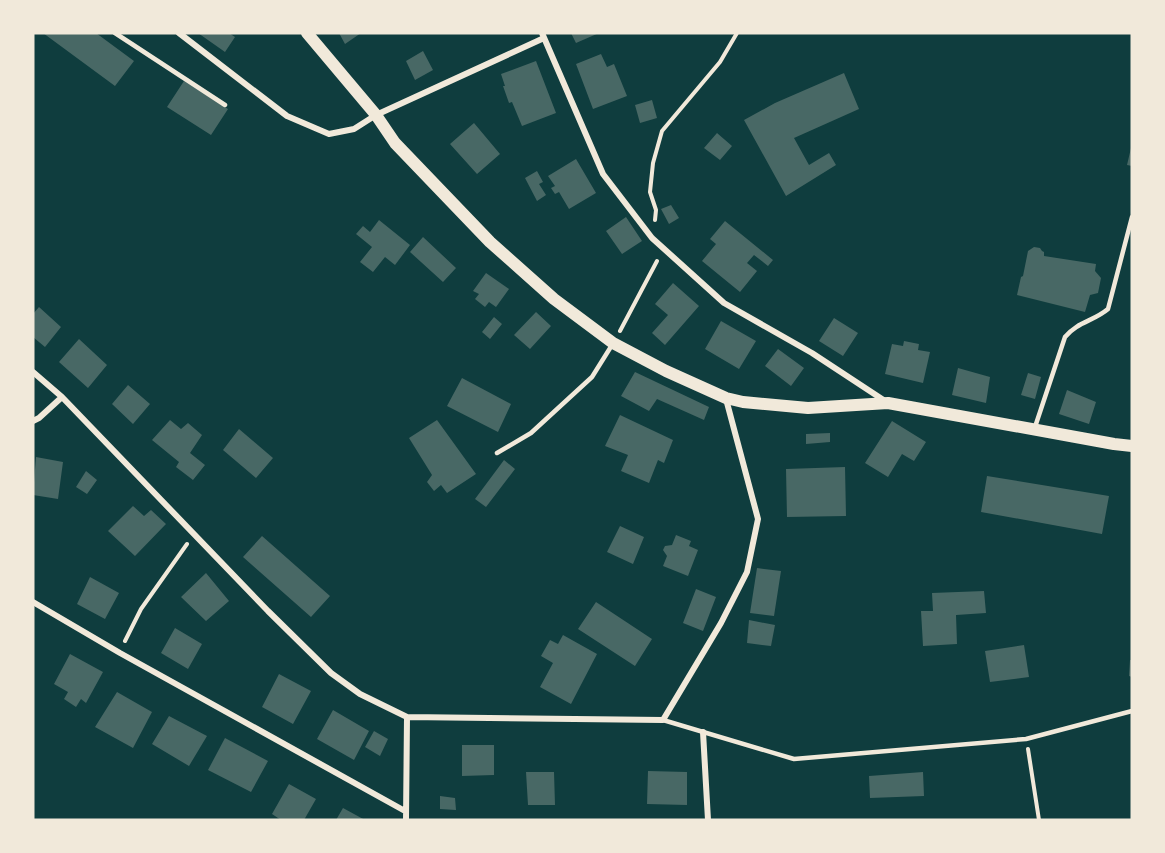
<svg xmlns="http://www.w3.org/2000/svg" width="1165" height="853" font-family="'Fira Sans Condensed',sans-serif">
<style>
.building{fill:#486865}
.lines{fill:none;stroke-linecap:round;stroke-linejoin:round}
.path{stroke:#f1e9da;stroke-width:4}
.service{stroke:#f1e9da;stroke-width:4.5}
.minor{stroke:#f1e9da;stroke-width:6}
.secondary{stroke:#f1e9da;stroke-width:12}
</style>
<rect width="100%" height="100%" fill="#0f3d3e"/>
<path class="building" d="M43,33H96L134,61L115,86Z
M198,33H229L235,37L225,52Z
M339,33H361L345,44Z
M571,33H599L576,43Z
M423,51L433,70L415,80L406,61Z
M601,54L607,67L614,64L627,96L593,109L576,64Z
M536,61L556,113L522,126L512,102L509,103L503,86H505L501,74Z
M844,73L859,109L794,138L809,165L829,153L836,165L786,196L744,120L775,103Z
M184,81L228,109L211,135L167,107Z
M652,100L657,118L640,123L635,105Z
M474,123L500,154L477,174L450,144Z
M717,133L732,146L720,160L704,148Z
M1131,148L1132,149V166L1127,165Z
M576,159L596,193L569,209L559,192L555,194L551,188L555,186L548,176Z
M537,171L543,182L539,184L546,195L537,201L525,178Z
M671,205L679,218L669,224L661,209Z
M626,217L642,241L622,254L606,231Z
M379,220L410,245L395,265L385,257L373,272L360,262L372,247L356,234L363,226L370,232Z
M725,221L773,260L768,266L754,255L747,263L757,271L740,292L702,261L716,244L710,239Z
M423,237L456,268L443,282L410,252Z
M1034,247L1040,248L1042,251L1044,252V256L1096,264L1095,271L1101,278L1098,293L1090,295L1085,312L1017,295L1021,277L1023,276L1028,251Z
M486,273L509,289L496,307L489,302L485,307L475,299L479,294L473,291Z
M673,283L699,306L665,345L652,333L668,315L655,304Z
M39,307L61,327L45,347L33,337V314Z
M536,312L551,326L530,349L514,335Z
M494,317L502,324L490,339L482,332Z
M834,318L858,333L843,356L819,341Z
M721,321L756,341L739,369L705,349Z
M79,339L107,365L88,388L59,362Z
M904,341L919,344L918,350L930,352L923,383L885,374L892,344L903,346Z
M778,349L804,368L791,386L765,366Z
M958,368L990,377L986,403L952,395Z
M635,372L709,407L704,420L657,399L649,411L621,396Z
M1028,373L1041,377L1035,399L1021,395Z
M462,378L511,404L498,432L447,406Z
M128,385L150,404L133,424L112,404Z
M1067,390L1096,402L1089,424L1059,414Z
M620,415L673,440L664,463L658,460L649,483L621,471L628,455L605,446Z
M170,420L181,429L188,423L202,435L190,453L205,465L193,480L176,467L179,462L152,440Z
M437,420L476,474L447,493L441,485L434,491L427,482L432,475L409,438Z
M892,421L926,442L914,461L902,454L888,477L865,463Z
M239,429L273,458L256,478L223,450Z
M830,433V442L806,444V434Z
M36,457L63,462L58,499L33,495Z
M504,460L515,469L486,507L475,499Z
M845,467L846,516L787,517L786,469Z
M86,471L97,480L87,494L76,487Z
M987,476L1109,496L1102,534L981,512Z
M133,506L144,516L151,510L166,524L135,556L108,531Z
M620,526L644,537L633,564L607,552Z
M676,535L691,541L689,546L698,550L688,576L663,566L667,556L663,550L665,546L672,545Z
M262,536L330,596L311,617L243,557Z
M757,568L781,571L774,616L750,613Z
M206,573L229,601L206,621L181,597Z
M90,577L119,593L105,619L77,604Z
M696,589L716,597L703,631L683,623Z
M984,591L986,613L956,615L957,644L923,646L921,611H933L932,593Z
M596,602L652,639L635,666L578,629Z
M749,620L775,625L771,646L747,643Z
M175,628L202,644L188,669L161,653Z
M563,635L597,654L571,704L540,687L553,663L541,656L550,640L558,644Z
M1024,645L1029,677L990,682L985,651Z
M70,654L103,672L86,703L81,699L76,707L64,699L68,692L54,684Z
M1130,660H1132V677L1129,676Z
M279,674L311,691L293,724L262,707Z
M117,692L152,712L133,748L95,727Z
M333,710L369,731L354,760L317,739Z
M169,716L207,736L189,766L152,744Z
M374,731L388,739L380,756L365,747Z
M225,738L268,761L251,792L208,770Z
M462,745H494V775L462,776Z
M648,771L687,772V805L647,804Z
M526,772H554L555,805H528Z
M923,772L924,796L870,798L869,776Z
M289,784L316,799L304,820H281L272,814Z
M440,796L455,798L456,810L440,809Z
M343,808L365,820H336Z"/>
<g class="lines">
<path class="path" d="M655,220L656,210L650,192L653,163L662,131L720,62L737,33
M620,331L657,261
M125,641L141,609L187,544
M1028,749L1039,820"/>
<path class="service" d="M115,33L225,105
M1035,427L1065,337C1077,322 1094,321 1108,309L1132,217
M497,453L531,433L592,377L612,345
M663,720L794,759L1026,739L1132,711"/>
<path class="minor" d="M179,33L287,116L329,134L354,129L376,115L544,38
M542,33L603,174L652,238L724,303L812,353L885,401
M33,372L62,397L268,611L331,673L360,694L407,717L663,720L721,623L747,572L758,519L726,399
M33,421L39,418L62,397
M33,602L120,653L405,811
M703,732L708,820
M406,820L407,717"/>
<path class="secondary" d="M307,33L376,115L395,143L490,242L554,299L613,343L666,371L726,398L743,402L808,408L888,403L1114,444L1132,446"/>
</g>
<rect width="1165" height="853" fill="none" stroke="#f1e9da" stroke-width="69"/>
</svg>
